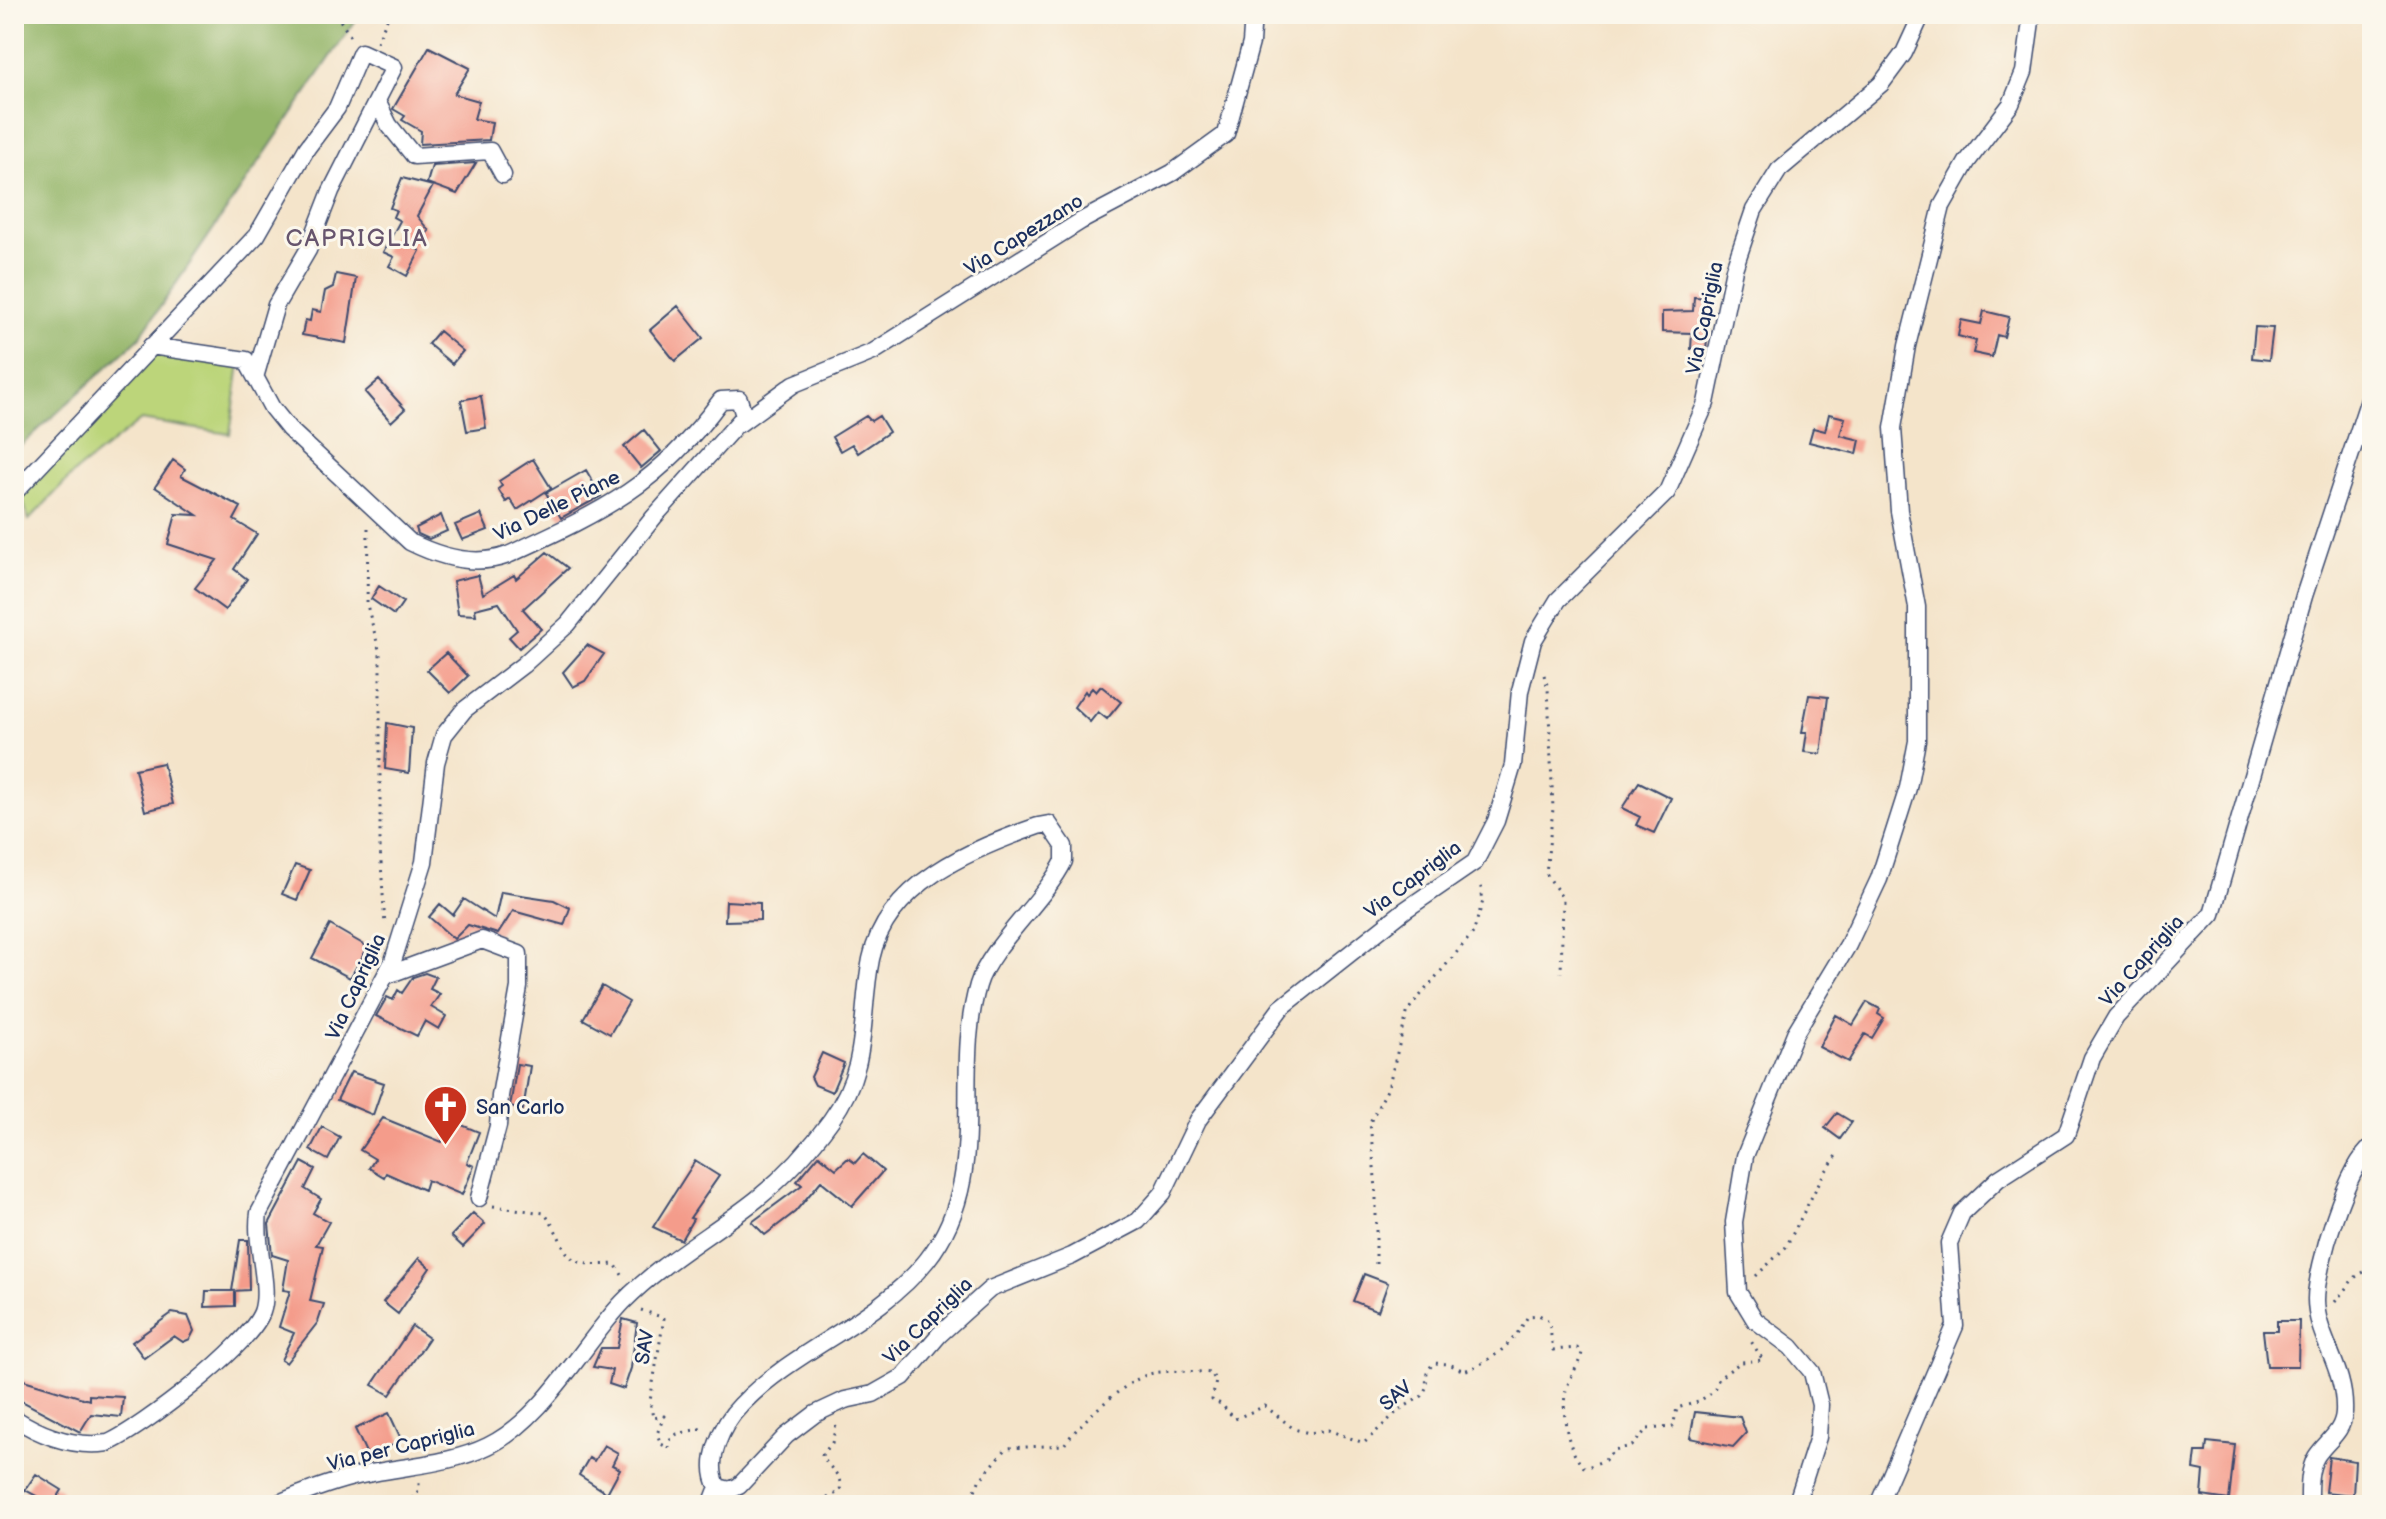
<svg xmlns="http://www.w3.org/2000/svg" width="2386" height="1519" font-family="'Balsamiq Sans',sans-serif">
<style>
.green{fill:#bcd57a;stroke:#6c826c;stroke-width:2}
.forest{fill:#95b66a;stroke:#587264;stroke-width:2}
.building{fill:#f49c8b}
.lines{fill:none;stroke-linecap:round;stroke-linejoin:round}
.street-casing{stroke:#3c4a6e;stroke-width:19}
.path{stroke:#3c4a6e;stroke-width:3;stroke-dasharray:2 6;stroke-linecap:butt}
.street{stroke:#fff;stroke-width:16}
.labels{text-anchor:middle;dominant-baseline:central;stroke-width:6;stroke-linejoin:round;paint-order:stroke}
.street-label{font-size:20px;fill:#1b2f5e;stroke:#fbf7ec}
.poi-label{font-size:20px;fill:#1b2f5e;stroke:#fbf7ec;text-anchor:start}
.quarter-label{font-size:24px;letter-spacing:2px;fill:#67556e;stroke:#fbf7ec}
</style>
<rect width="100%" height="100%" fill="#fbf7ec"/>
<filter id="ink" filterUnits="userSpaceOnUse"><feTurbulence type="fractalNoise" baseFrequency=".0125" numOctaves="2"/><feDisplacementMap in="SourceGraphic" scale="16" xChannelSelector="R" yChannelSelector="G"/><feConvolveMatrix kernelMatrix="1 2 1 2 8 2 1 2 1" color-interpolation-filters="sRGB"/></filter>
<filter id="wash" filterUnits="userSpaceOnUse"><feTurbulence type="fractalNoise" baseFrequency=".006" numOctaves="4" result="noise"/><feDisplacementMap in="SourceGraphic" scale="32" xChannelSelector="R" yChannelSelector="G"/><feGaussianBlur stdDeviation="1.8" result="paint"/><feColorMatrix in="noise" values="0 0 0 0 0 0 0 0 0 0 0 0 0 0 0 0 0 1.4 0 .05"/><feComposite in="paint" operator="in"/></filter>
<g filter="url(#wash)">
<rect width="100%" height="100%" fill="#f4e4ca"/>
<path class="green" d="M151,351L240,364L230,434L141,420L75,472L29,520L20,491Z"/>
<path class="forest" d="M14,14H360L139,338L14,452Z"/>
<g id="blocks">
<path class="building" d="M429,47L470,68L454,94L479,101L474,119L492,122L489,140L420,144L421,131L402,120L405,116L393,109Z
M476,163L457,194L427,183L432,166Z
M402,178L433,186L417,216L429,231L413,247L420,251L407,276L389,266L394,257L383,252L400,221L393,217L396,210L390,208Z
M336,274L356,278L346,343L302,335L305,320L310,321L312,310L321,312L325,291L333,287Z
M1694,297L1711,298L1706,349H1691L1692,333L1662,332V312L1693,311Z
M678,306L703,338L675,361L650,330Z
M1984,311L2009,317L2004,337L1997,335L1992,357L1973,353L1976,341L1958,336L1961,320L1981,324Z
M2255,327L2273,328L2269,360L2252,358Z
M439,331L463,351L452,364L428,344Z
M379,380L405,409L391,422L365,392Z
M481,396L486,428L467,431L461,400Z
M1829,414L1845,418L1840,435L1860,440L1857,454L1809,442L1813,428L1825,431Z
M866,416L871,421L879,416L889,432L858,453L852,444L840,451L832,437Z
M644,430L661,451L641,468L624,447Z
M533,459L551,488L517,510L510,499L506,502L498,489L502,486L499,481Z
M173,460L185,469L181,476L241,507L234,520L257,534L234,569L247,579L225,610L195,588L217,560L168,544L176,514L197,515L155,487Z
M586,470L601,496L561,518L546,493Z
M481,514L488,530L462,540L455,525Z
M441,515L447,531L429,539L418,534L416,528Z
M547,552L568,568L523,609L541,629L519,648L509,637L517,630L499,603L475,609L476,615L458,614L453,581L478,575L483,594L514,575L516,579Z
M379,586L403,602L394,615L371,599Z
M587,645L604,654L585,681L573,687L563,672Z
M446,653L468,676L450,693L427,670Z
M1101,686L1121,702L1107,719L1098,712L1090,722L1074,707L1085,691L1087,694L1092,688L1096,692Z
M1809,695L1828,697L1821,754L1804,752L1807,732H1802Z
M387,723L412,728L409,773L385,769Z
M163,763L173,804L145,811L135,769Z
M1639,782L1671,798L1654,833L1636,825L1640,817L1622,808Z
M295,865L310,870L297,900L282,894Z
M501,892L554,900L570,908L564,925L513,911L498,934L468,925L454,939L429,917L440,904L453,915L464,899L495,919Z
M726,901L760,903V920L725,921Z
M330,925L368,947L350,978L312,958Z
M425,973L436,977L430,989L440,994L431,1007L446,1016L439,1029L425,1021L417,1036L376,1016L387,997L393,1000L398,990L402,993L413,977Z
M602,986L629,1002L610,1034L583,1019Z
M1867,1002L1880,1009L1878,1014L1884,1018L1872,1038L1865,1034L1848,1062L1819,1047L1836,1015L1853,1025Z
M822,1053L844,1063L832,1092L815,1085L811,1077Z
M517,1064L530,1066L523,1110L510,1107Z
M351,1072L384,1083L373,1115L337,1100Z
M1837,1113L1852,1122L1840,1139L1825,1128Z
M383,1118L442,1142L452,1121L479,1132L467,1163L474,1166L462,1195L427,1180L424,1190L386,1173L384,1177L369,1168L375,1159L360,1150Z
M322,1127L340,1137L328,1160L310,1150Z
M863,1154L883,1171L852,1206L821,1181L795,1212L765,1235L752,1222L802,1185L797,1181L819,1155L836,1169L848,1158L855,1163Z
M695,1161L719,1176L690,1218L693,1219L681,1240L653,1227Z
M302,1162L315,1169L305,1189L321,1199L313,1213L329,1222L316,1245L323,1246L310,1301L324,1304L318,1322L286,1363L281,1360L294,1333L279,1327L290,1291L283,1290L288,1260L272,1255L269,1224Z
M473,1213L485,1224L463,1247L451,1236Z
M240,1240H248L249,1290L232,1291Z
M419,1258L430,1268L398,1314L383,1302Z
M1364,1274L1388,1283L1378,1311L1353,1301Z
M206,1291H235V1306L205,1307Z
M172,1313L188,1316L194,1331L190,1339L183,1342L174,1336L144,1358L132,1342Z
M623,1319L637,1323L631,1368L624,1389L609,1384L612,1370L593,1367L601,1348H617Z
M2277,1321H2299L2298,1366H2267L2263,1331H2277Z
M412,1326L429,1338L390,1395L372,1385Z
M14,1377L89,1400V1395L123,1397L121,1417L91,1414L80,1432L14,1397Z
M1695,1412L1740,1417L1746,1433L1733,1447L1690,1438Z
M389,1413L402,1441L368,1457L355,1429Z
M2207,1442L2235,1445L2229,1500L2202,1496L2204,1471L2194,1469L2196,1452H2206Z
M604,1445L618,1453L612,1465L620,1469L607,1493L579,1475L589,1458L594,1461Z
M2329,1457L2355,1461L2353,1495L2325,1492Z
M36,1474L62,1490L53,1505L25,1490Z"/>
</g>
</g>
<g filter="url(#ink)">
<use href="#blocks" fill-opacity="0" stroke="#3c4a6e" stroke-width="2"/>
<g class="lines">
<defs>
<path id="street" d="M377,101L389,125L414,156L490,151L503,175
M739,424L794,384L873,352L1081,221L1172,173L1226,134L1251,43L1253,14
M14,493L257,235L307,148L337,108L361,52L394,67L331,191L308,250L276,305L256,374
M385,976L482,940L519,954V987L500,1096L498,1126L479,1198
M14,1418C42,1436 74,1448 108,1443C142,1428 249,1346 262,1312C271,1286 254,1244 259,1213L393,961L424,862L436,763L444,735L464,710L523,665L568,624L654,517L744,416L739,399L721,400C657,487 603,511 508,555C476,567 440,557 410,542L289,429L272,408L246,360L151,346
M274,1505C300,1494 326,1484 353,1477C397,1466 447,1466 488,1446C543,1420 583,1344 623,1302C663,1261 713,1234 757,1199C784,1177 811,1148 831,1120C871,1064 859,1019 871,959C887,883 972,849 1038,826L1049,824L1064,846V861C1045,900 989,947 978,985C951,1079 993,1176 927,1260C877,1323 795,1348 741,1405C722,1424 704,1462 718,1487L730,1490L739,1486L786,1436L815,1414L845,1400L873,1394L903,1377L939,1335L990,1289L1072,1256L1138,1221L1163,1193L1198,1120L1281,1008L1405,910L1475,862L1496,821L1513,765L1520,691L1533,641L1558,600L1667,492L1706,403L1734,269L1754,210L1779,170L1881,84L1904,53L1922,14
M711,1505L718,1487
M1796,1505L1818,1437L1820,1405L1812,1372L1791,1347L1755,1320L1738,1292L1734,1222L1745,1156L1795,1033L1848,945L1879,879L1908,788L1917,741V607L1899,511L1893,428L1907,346L1942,206L1967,162L2011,104L2024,72L2032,14
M1878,1505L1955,1326L1949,1243L1962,1213L1998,1179L2066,1135L2092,1058L2116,1017L2212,914L2304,596L2372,390
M2309,1505C2309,1489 2308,1471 2316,1457C2326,1441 2343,1433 2344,1412C2346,1368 2316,1337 2316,1300C2316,1267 2347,1165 2372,1147"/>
</defs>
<use href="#street" class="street-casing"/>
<path class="path" d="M336,14L352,39
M377,42L389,14
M368,528L367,605L380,653V847L385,926
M1544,675L1548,688L1553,809L1546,873L1563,899L1561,973
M493,1206L544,1213C573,1250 555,1268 615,1264L624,1278
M1376,1264V1189L1370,1122L1388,1088L1408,1010L1473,933L1483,901L1480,881
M1756,1276L1786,1247L1823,1175L1839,1153
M2335,1302L2354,1278L2372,1267
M641,1310L664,1318L650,1401L653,1418L664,1416L657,1434L661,1444L669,1448V1441L677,1434L703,1428
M407,1505L419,1490V1481
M823,1505L826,1499L840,1491C843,1473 828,1469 822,1455L832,1443L836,1425
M871,1505L887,1496L910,1505
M969,1505L979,1481L1007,1448L1064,1445C1079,1423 1124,1382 1149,1374C1163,1370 1196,1371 1211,1373L1216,1381L1212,1400L1221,1404L1235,1419L1265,1406L1294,1429L1309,1433L1328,1430L1364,1443L1399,1410L1422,1396L1426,1388L1427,1371L1434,1363L1449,1364L1464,1371C1494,1360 1513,1344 1528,1316L1539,1315L1549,1321L1553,1350L1577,1348L1582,1353C1578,1367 1567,1381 1565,1395C1562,1416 1568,1454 1585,1468L1605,1460L1614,1450L1632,1446L1647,1429L1673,1427L1677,1408L1698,1402L1713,1392L1719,1378L1741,1362L1763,1360L1749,1338"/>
<use href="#street" class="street"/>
</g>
</g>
<defs>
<symbol id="church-pin" viewBox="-11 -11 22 30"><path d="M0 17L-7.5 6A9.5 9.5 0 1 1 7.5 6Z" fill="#c8321e" stroke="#fbf7ec"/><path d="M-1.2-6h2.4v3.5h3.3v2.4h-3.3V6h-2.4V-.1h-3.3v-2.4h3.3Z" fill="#fff"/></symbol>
</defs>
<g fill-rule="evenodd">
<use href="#church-pin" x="420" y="1082" width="51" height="69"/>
</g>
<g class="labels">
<g class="street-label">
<text transform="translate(1024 235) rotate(-32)">Via Capezzano</text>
<text transform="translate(1705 318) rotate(-78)">Via Capriglia</text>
<text transform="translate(557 506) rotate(-26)">Via Delle Piane</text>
<text transform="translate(1413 880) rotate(-37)">Via Capriglia</text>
<text transform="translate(2142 961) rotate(-48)">Via Capriglia</text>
<text transform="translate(356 987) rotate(-65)">Via Capriglia</text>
<text transform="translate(928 1321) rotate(-44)">Via Capriglia</text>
<text transform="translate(645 1347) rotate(-81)">SAV</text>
<text transform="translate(1396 1396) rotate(-40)">SAV</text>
<text transform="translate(401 1447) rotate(-14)">Via per Capriglia</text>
</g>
<g class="poi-label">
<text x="476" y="1108">San Carlo</text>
</g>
<g class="quarter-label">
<text x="357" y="238">CAPRIGLIA</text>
</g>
</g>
<rect width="2386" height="1519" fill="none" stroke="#fbf7ec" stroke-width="48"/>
</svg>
